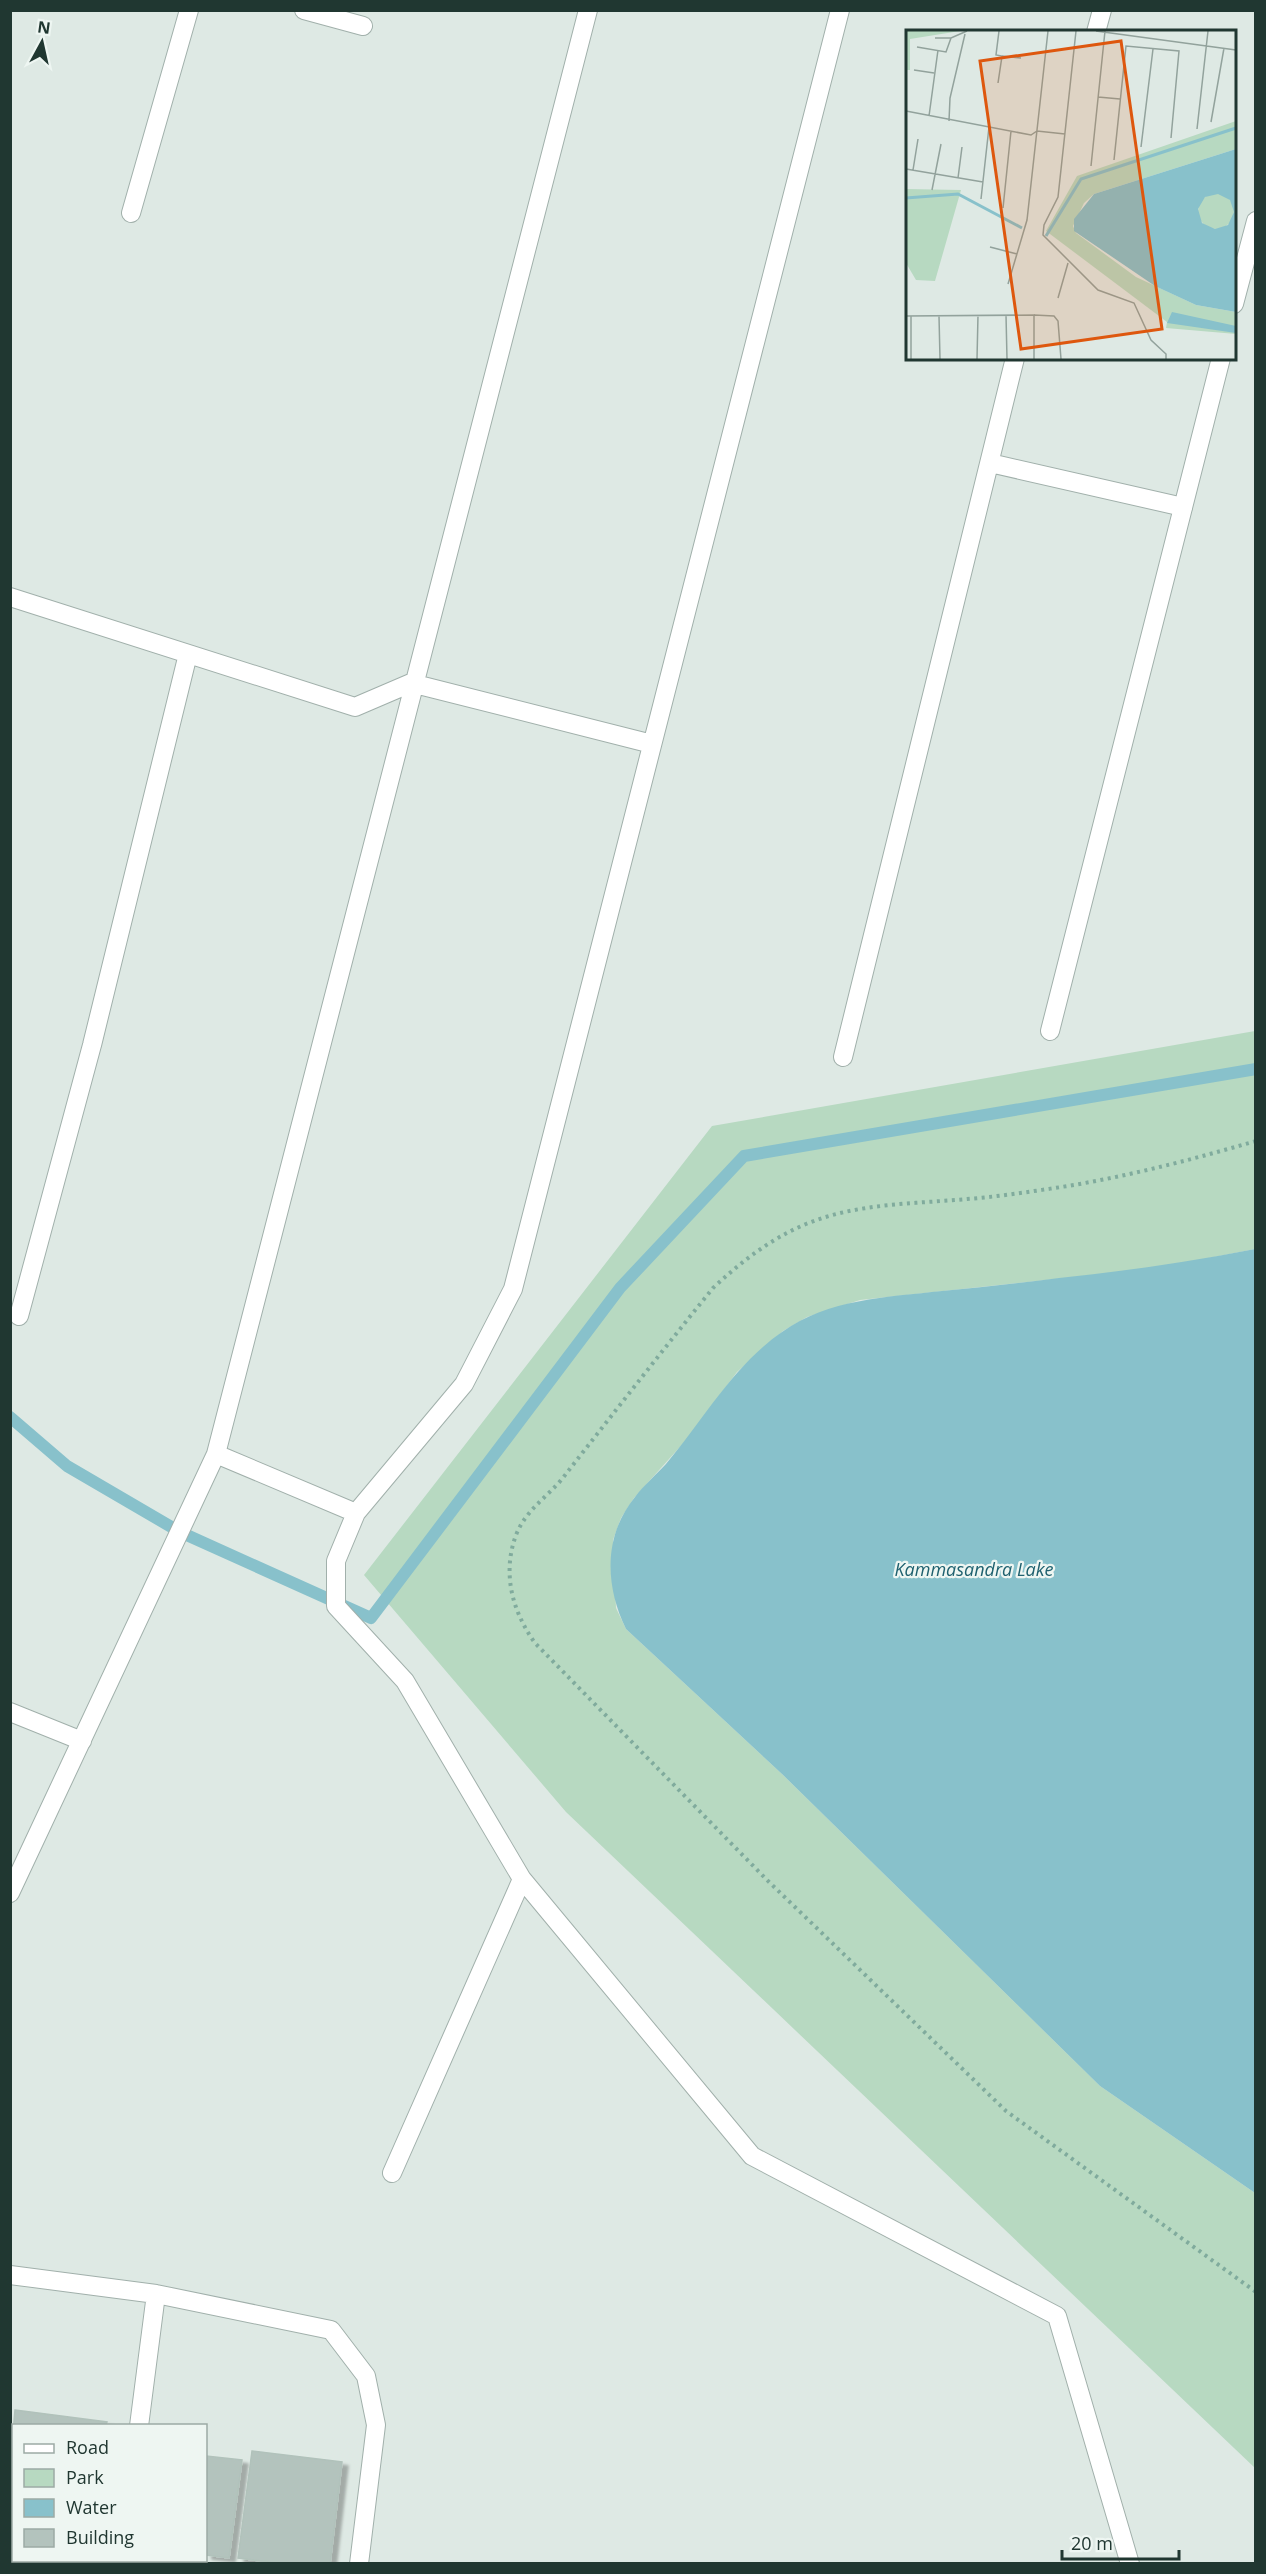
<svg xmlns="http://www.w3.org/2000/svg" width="1266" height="2574" font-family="'Open Sans',sans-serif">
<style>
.green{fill:#b7d9c1}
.water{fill:#88c1cb}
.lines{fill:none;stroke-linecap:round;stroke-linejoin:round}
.stream{stroke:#88c1cb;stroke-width:12}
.building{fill:#b3c3bd;stroke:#b1c2bb;stroke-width:1.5;filter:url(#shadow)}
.lane-casing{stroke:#a1b0ab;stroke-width:20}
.street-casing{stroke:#a1b0ab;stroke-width:20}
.path{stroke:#80ab9d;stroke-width:4;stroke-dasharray:3 4.5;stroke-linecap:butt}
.lane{stroke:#fff;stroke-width:18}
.street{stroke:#fff;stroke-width:18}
.labels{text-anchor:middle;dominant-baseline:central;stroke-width:4.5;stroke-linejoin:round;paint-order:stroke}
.water-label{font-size:18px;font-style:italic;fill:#1f616f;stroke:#eef6f2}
.inset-river{fill:none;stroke:#88c1cb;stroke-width:3}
.inset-road{fill:none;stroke:#92a29c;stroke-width:1.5}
.view{fill:#de570e;fill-opacity:0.15;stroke:#de570e;stroke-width:3}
.inset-edge{fill:none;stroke:#203731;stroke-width:3}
</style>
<defs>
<filter id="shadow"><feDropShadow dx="6" dy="4" stdDeviation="1.5" flood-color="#0004"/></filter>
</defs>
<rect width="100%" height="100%" fill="#dee9e4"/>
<path class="green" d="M1255,1031V1249L1158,1268L860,1300L807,1317L783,1331L737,1372L687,1439L634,1498L621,1518L613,1540L616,1608L626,1629L782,1774L1100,2086L1255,2193V2468L566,1812L364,1575L712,1126Z"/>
<path class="water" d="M1255,1249H1256L1255,2193L1100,2086L782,1774L626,1629C605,1586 603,1536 635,1497C644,1485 656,1475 666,1464C704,1419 733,1366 782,1332C828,1299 887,1297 942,1291C981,1287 1020,1283 1059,1278C1125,1271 1190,1262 1255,1249Z"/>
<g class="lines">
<path class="stream" d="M10,1417L67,1466L180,1532L371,1618L620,1288L744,1156L1256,1069"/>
</g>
<path class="building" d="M15,2410L107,2422L106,2426H14V2467H10Z
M252,2451L342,2462L330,2564H284L238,2558Z
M206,2456L242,2460L229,2558L206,2555Z
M10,2473H14V2522H10Z
M10,2526H14V2560H79V2564H10Z
M143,2560H184L208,2564H143Z"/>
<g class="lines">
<defs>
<path id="lane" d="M304,10L363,26
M131,213L189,10
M1234,304L1256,221
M1050,1031L1221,358
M10,2275L156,2294L139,2426
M156,2294L331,2330L366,2376L376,2425L359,2564
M121,2564V2560"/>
<path id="street" d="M840,10L513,1289L464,1384L356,1513L336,1561V1606L405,1681L522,1879L752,2156L1057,2316L1130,2564
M1096,32L1102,10
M990,463L1183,507
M10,597L355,707L411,683L652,744
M843,1057L1015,358
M19,1316L92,1045L188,654
M216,1454L356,1513
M10,1712L82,1741
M10,1893L216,1454L588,10
M392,2173L522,1879"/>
</defs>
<use href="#lane" class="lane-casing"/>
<use href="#street" class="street-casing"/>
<path class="path" d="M1256,1141C1187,1161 1118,1179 1048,1189C1021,1193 994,1197 967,1199C913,1204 857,1203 806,1224C770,1239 741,1262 713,1288C662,1351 612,1415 562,1479C546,1498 526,1510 516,1535C502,1573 512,1611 535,1643L767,1880L1006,2111L1256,2292"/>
<use href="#lane" class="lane"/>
<use href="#street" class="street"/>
</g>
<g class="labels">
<g class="water-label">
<text x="974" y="1569">Kammasandra Lake</text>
</g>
</g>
<g transform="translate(906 30)">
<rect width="330" height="330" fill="#dee9e4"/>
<path d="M0,1H54L4,9V40H0ZM330,91V119L188,164L178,173L167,196L170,203L230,247L290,275L330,282V304L260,298L261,292L140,201L171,146ZM0,159L55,160L29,251L10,250L0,233ZM292 181a18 18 0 1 1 36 0a18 18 0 1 1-36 0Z" fill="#b7d9c1"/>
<path d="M330,119V282L290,275L249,256L168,201V189L188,164ZM312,164L324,170L328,182L322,195L309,199L296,193L292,179L299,167ZM266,282L330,296V303L261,293Z" fill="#88c1cb" fill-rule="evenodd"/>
<path class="inset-river" d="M0,168L52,164L116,198M140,206L175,149L330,98"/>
<path class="inset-road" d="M170,1L152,167L138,195L137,205L192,260L228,273L245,310L260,324V329M190,1L330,20M29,8H45L61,1M11,17L40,22L45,8M96,26L115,28M8,40L28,43M92,53L96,26L90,25L93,1M192,67L214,69M0,81L125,105L131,101L159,104M23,86L32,20M43,91L44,68L59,4M305,92L318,18M291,99L302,1M235,117L247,19M208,130L220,16L273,21L265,108M185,136L199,1M0,139L77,152M7,140L12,109M52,148L56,117M26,160L35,114M75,169L83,97M97,178L105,101M84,217L111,224M102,254L121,190L142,1M152,268L162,233M100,285L101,329M128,285L148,286L152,291L155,329M0,286L128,285V329M5,286V329M33,286L34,329M71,329L72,285"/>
<path class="view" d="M215,11L256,299L115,319L74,31Z"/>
<rect width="330" height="330" class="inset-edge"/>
</g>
<rect width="1266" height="2574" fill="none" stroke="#203731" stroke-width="24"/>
<rect x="12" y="2424" width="195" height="138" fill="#eef6f2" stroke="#9caaa5" stroke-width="1.5"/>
<rect x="24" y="2444" width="30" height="9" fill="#ffffff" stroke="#9caaa5" stroke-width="1.5"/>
<text x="66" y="2454" font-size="18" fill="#203731">Road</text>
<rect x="24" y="2469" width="30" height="18" fill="#b7d9c1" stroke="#9caaa5" stroke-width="1.5"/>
<text x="66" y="2484" font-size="18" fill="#203731">Park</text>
<rect x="24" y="2499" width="30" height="18" fill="#88c1cb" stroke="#9caaa5" stroke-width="1.5"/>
<text x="66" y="2514" font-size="18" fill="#203731">Water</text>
<rect x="24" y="2529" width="30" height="18" fill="#b3c3bd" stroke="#9caaa5" stroke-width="1.5"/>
<text x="66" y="2544" font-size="18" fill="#203731">Building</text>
<g transform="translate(42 42) rotate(8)" stroke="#eef6f2" stroke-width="4.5" paint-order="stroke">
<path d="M0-4.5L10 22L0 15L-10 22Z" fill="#203731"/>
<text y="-9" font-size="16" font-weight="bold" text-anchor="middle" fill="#203731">N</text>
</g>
<path d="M1062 2550v9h117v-9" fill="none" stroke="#203731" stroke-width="3"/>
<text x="1071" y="2550" font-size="18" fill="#203731" stroke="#eef6f2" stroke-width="4.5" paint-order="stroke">20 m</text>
</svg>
